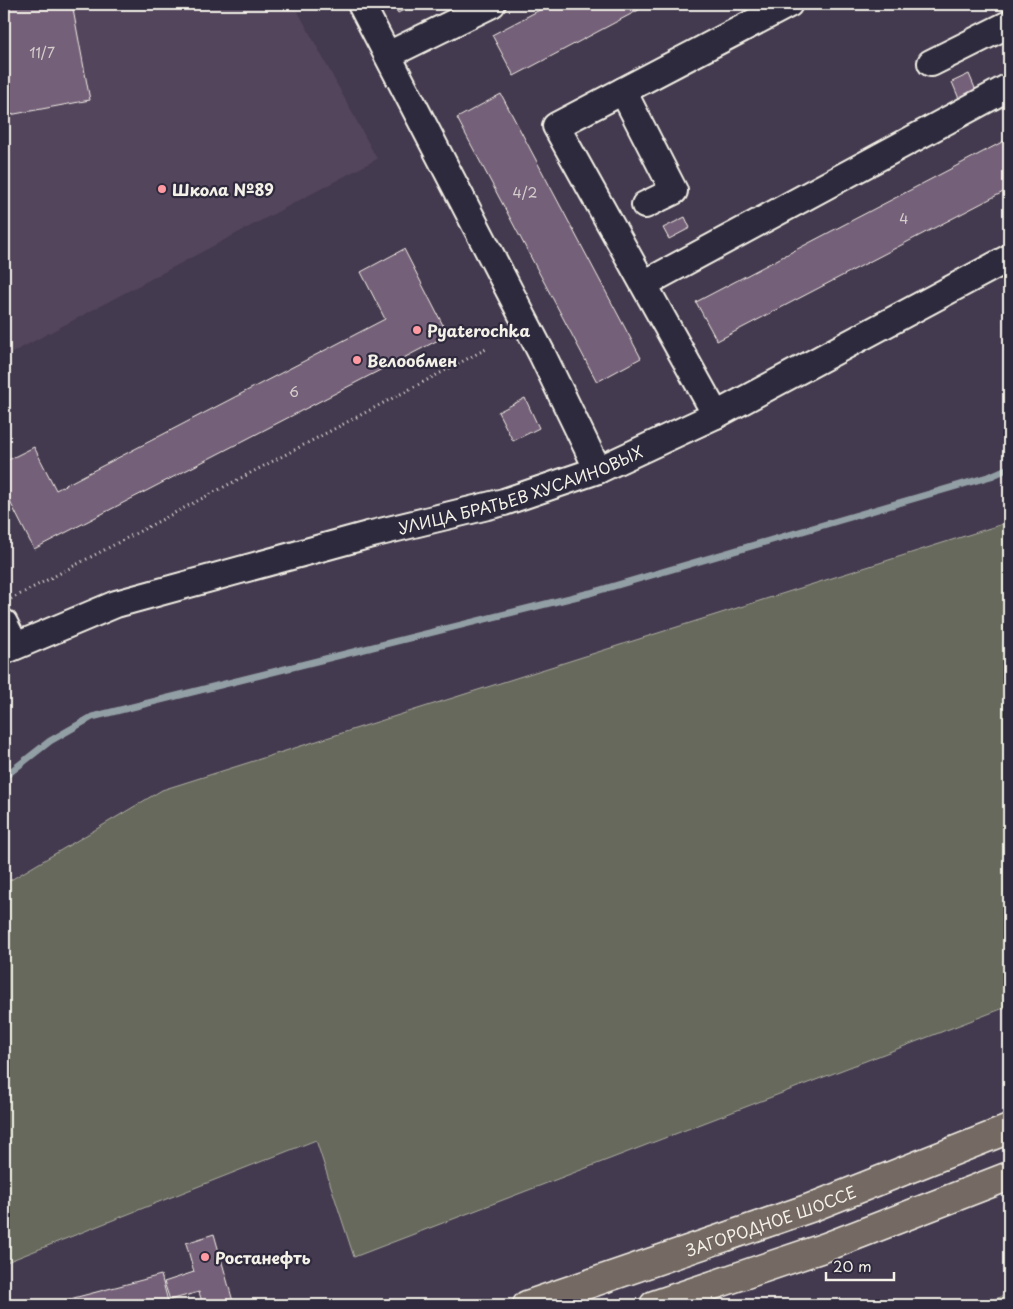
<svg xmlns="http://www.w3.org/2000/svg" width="1013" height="1309" font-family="'Playpen Sans',sans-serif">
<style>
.built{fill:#52455c}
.green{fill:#66695b;stroke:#adada2}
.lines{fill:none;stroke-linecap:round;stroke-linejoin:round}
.stream{stroke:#929fa5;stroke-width:7}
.building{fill:#746079;stroke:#f4f1e8}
.minor-casing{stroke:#f4f1e8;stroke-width:30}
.highway-casing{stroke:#f4f1e8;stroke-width:31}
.path{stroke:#f4f1e8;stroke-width:3;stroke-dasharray:1 4;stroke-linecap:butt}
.minor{stroke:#2f2a3d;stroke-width:26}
.highway{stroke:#756964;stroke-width:28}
.poi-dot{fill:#ff9aa2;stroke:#2f2a3d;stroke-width:2}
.labels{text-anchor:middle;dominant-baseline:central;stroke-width:4.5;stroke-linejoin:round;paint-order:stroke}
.number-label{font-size:14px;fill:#d4cdcc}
.poi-label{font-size:16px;font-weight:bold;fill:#f4f1e8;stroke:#2f2a3d;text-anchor:start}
.street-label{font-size:16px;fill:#f4f1e8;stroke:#2f2a3d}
</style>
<rect width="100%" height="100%" fill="#443a4f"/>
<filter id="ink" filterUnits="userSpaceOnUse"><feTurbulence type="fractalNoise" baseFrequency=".02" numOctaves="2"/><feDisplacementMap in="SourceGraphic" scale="10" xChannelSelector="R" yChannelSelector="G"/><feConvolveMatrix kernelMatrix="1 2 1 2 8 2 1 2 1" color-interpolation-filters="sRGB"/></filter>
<g filter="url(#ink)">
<path class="built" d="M4,4H294L377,159L4,357Z"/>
<path class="green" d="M1009,522V1006L354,1257L316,1140L4,1263V884L162,790Z
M1009,1294V1305H979Z"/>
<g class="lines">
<path class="stream" d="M4,777L50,741L92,717L590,593L991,476L1009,468"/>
</g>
<path class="building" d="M4,4H72L90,100L4,116Z
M393,4H415L398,13Z
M551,4H650L514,76L492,35Z
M969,74L977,93L960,101L952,82Z
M501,94L641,358L597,382L457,118Z
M1004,141L1009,152V189L717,341L696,302Z
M685,217L690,228L669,239L663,228Z
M404,249L448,335L34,549L4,490V462L34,447L56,490L385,319L361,272Z
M525,398L539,428L513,441L498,412Z
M214,1234L234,1305H203L199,1292L170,1300L164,1282L194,1272L186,1243Z
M161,1275L169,1305H47Z"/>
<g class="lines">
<defs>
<g id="minor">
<path d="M361,4L542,354L598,470"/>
<path d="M388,55L492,4"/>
<path d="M931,63L1009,24"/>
<path d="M623,91L674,191L645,205"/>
<path d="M644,284L1009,87"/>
<path d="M716,415L556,126L789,4"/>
<path d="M4,623L15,645"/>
<path id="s1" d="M4,651L116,604L368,535L504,502L598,470L716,415L1009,258"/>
</g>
<g id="highway">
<path id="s2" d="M527,1305L810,1208L1009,1129"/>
<path d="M654,1305L826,1247L1009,1176"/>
</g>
</defs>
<use href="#minor" class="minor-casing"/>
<use href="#highway" class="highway-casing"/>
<path class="path" d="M11,599L486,349"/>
<use href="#minor" class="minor"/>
<use href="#highway" class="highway"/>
</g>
</g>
<g class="poi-dot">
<circle cx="162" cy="189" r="5"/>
<circle cx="417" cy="330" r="5"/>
<circle cx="357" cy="360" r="5"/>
<circle cx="205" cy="1257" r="5"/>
</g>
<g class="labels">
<g class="number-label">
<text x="42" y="52">11/7</text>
<text x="525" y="192">4/2</text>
<text x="904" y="218">4</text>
<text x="294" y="391">6</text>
</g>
<g class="poi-label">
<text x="172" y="189">Школа №89</text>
<text x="427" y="330">Pyaterochka</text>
<text x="367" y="360">Велообмен</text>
<text x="215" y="1257">Ростанефть</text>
</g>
<g class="street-label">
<text stroke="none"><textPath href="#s1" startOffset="542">УЛИЦА БРАТЬЕВ ХУСАИНОВЫХ</textPath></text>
<text stroke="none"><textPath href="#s2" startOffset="258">ЗАГОРОДНОЕ ШОССЕ</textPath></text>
</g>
</g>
<rect width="1013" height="1309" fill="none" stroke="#2f2a3d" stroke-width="20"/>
<rect x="10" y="10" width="993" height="1289" fill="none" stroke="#f4f1e8" stroke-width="2" filter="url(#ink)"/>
<path d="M826 1272v8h68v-8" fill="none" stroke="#f4f1e8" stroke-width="2.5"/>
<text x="833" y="1272" font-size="15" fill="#f4f1e8" stroke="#2f2a3d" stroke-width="4" paint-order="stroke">20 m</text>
</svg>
